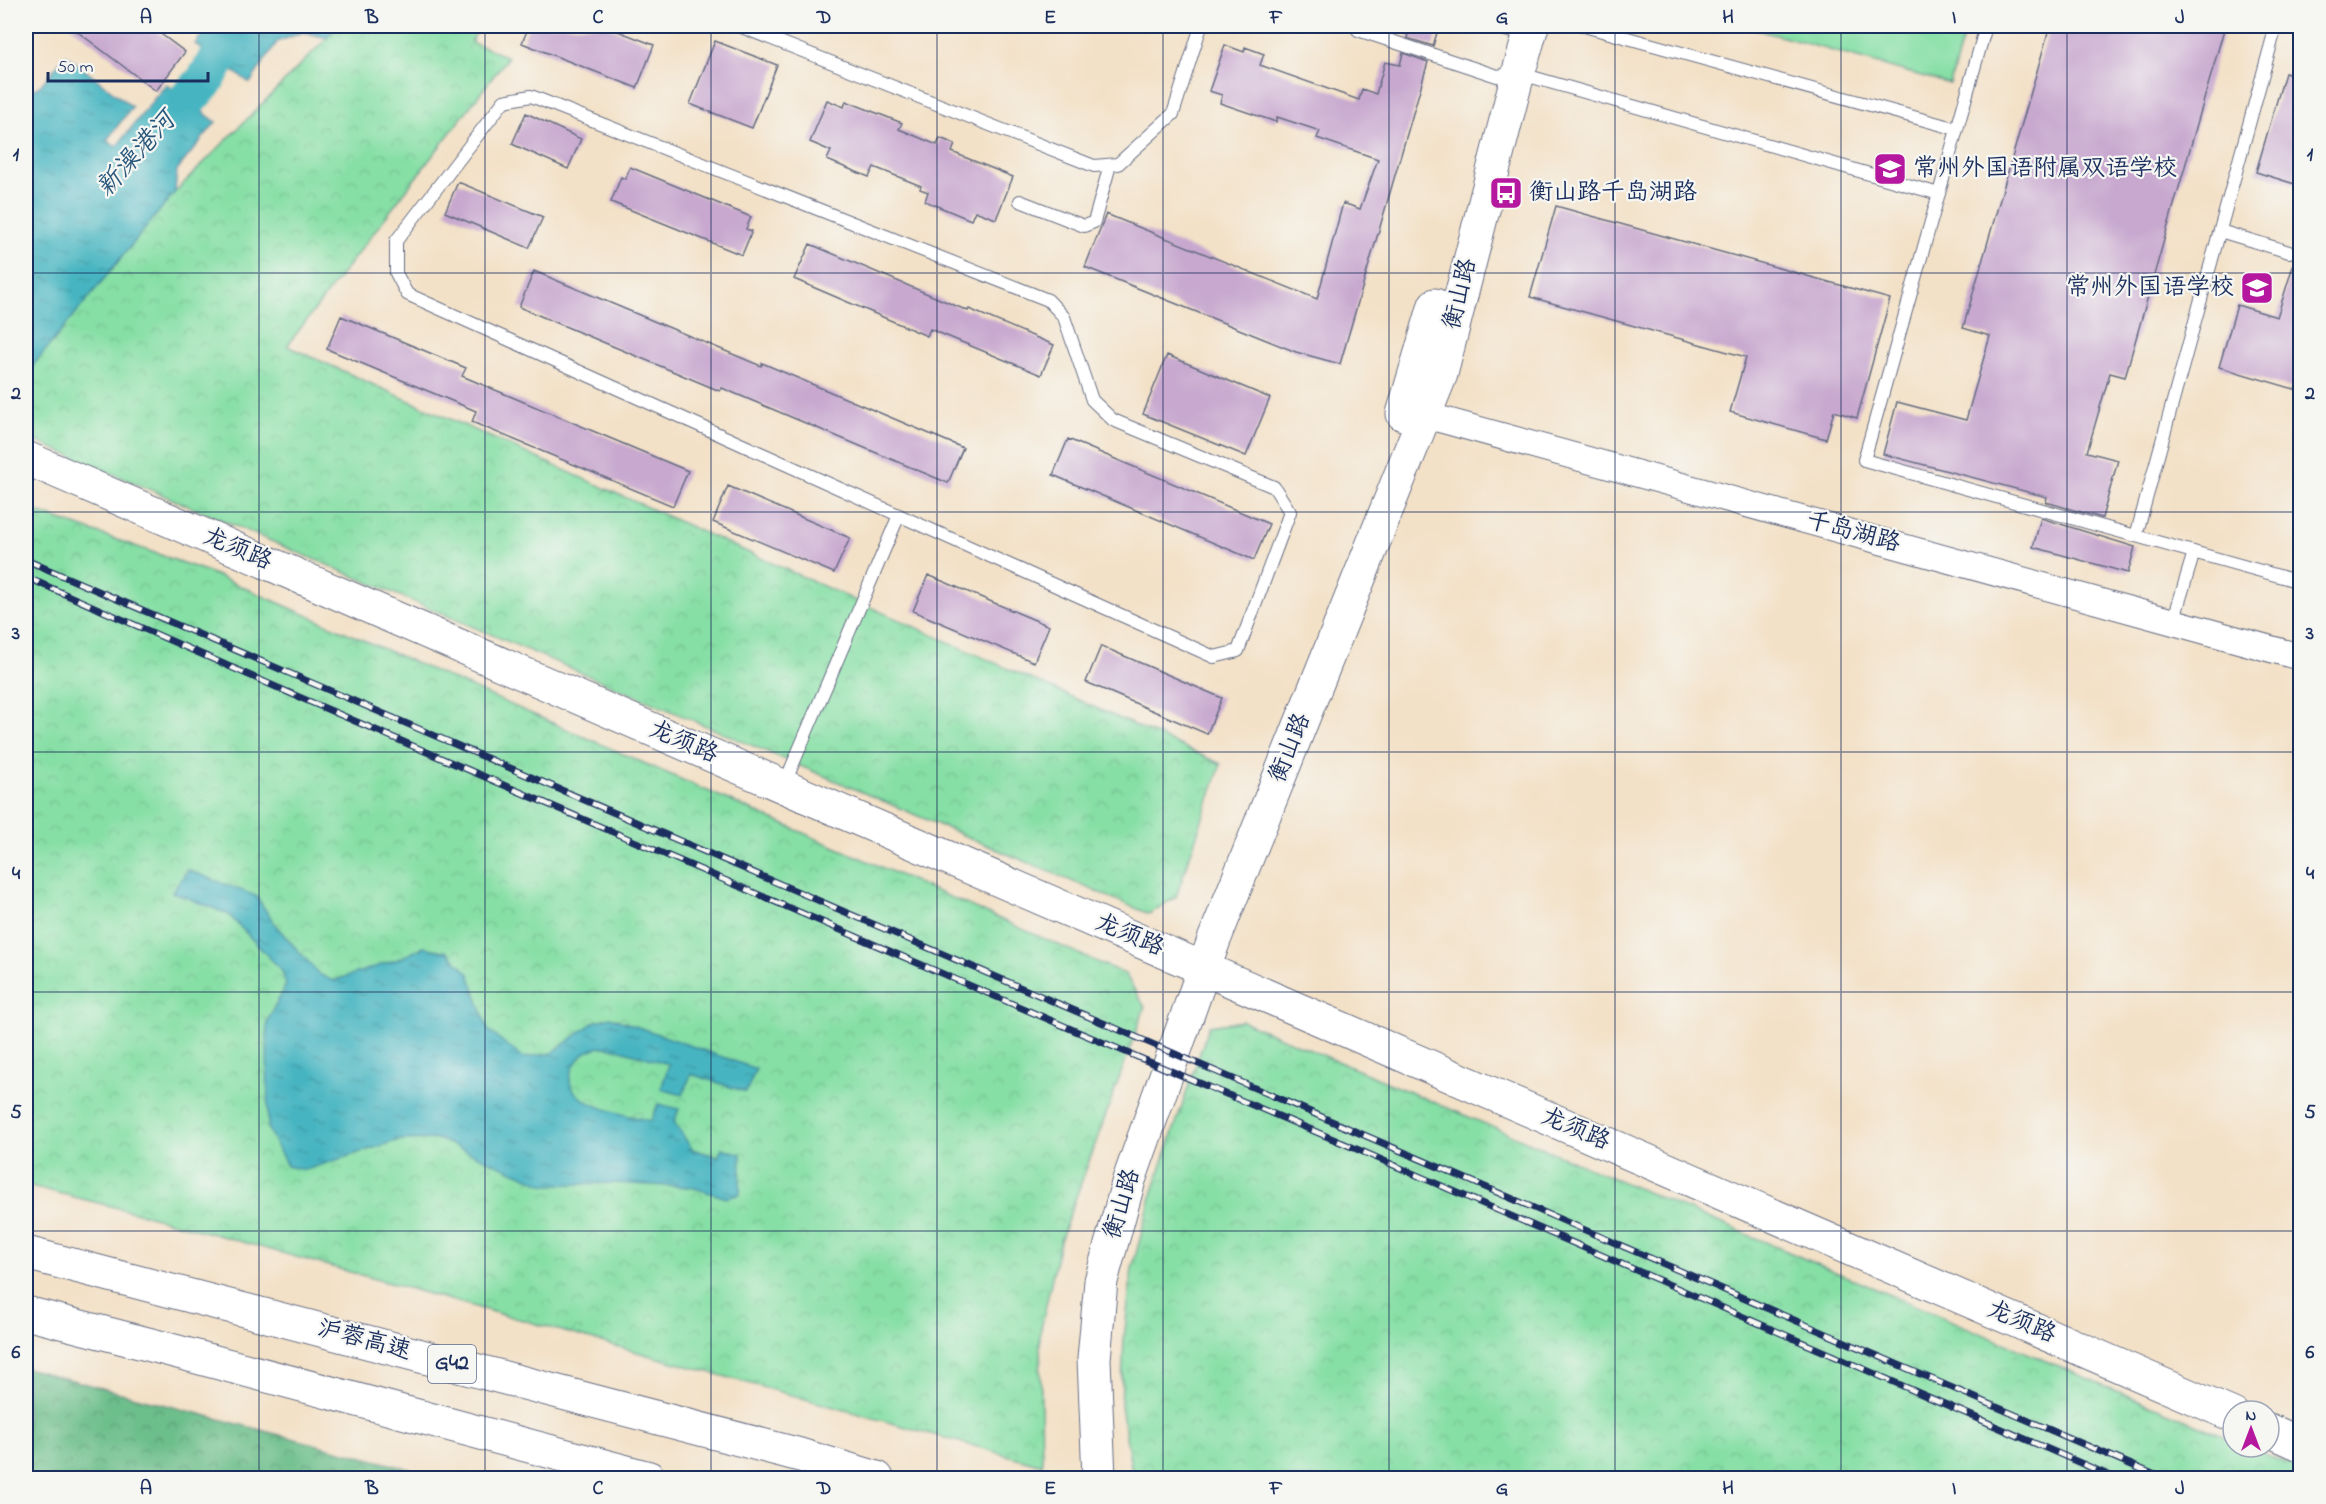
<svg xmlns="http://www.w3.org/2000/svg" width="2326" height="1504" font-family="'Indie Flower','LXGW WenKai TC',sans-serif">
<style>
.green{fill:#86dfa5;stroke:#508782;stroke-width:1.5}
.forest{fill:url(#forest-crowns);stroke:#447674;stroke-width:1.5}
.park{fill:url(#park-crowns);stroke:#508782;stroke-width:1.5}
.water{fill:url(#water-ripples);stroke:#317290;stroke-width:1.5}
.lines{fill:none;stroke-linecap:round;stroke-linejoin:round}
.river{stroke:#47b5c1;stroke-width:39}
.building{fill:#c8a8cf}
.lane-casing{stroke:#676d83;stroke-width:14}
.street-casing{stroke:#676d83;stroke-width:28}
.secondary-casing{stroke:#676d83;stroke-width:35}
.highway-casing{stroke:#676d83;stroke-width:35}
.lane{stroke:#fff;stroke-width:12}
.street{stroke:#fff;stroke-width:26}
.secondary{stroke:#fff;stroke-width:33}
.highway{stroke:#fff;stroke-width:33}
.rail-casing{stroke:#1b2f5e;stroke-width:7}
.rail{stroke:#f6f6f2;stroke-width:4.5;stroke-dasharray:14;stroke-linecap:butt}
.grid{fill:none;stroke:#1b2f5e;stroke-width:1.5;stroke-opacity:0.55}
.labels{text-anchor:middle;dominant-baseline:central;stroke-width:4.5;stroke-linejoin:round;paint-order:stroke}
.shield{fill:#f6f6f2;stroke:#5d6b8a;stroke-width:1.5}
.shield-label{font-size:22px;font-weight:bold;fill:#1b2f5e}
.poi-label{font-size:24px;fill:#1b2f5e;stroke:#f6f6f2;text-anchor:start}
.street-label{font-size:24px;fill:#1b2f5e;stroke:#f6f6f2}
.water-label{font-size:26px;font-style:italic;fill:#28577c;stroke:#f6f6f2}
.neatline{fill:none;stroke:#1b2f5e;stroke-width:2}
.grid-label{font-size:20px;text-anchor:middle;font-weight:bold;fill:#1b2f5e}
</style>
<defs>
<pattern id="forest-crowns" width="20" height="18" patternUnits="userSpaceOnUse" patternTransform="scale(1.5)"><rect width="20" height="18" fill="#6cbe8a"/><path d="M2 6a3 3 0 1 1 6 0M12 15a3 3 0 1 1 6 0" fill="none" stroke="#589b74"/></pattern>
<pattern id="park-crowns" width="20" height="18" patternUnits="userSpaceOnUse" patternTransform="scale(1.5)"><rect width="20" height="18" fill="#86dfa5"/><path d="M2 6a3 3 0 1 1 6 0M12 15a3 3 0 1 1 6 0" fill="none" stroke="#73c090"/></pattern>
<pattern id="water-ripples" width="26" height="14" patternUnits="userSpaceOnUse" patternTransform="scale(1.5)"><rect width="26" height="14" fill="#47b5c1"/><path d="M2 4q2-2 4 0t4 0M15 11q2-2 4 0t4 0" fill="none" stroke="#3a94a0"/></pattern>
</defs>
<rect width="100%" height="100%" fill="#f6f6f2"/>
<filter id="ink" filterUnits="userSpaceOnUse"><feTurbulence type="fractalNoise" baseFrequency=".0167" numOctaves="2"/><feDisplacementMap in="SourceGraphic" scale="12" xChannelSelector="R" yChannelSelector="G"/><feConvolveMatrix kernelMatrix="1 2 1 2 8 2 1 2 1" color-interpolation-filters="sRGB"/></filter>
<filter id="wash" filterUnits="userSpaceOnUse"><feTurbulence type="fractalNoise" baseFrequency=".008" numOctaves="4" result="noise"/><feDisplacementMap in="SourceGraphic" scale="24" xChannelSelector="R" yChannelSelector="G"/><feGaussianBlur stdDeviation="1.35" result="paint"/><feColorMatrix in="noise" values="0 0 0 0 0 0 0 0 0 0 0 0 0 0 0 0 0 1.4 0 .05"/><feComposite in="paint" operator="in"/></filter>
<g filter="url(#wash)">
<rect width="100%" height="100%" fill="#f3e1c7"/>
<path class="green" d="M1744,26H1966L1950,84Z"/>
<path class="forest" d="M26,1368L443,1478H26Z"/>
<path class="park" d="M336,26H480L471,42L508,57L287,346L1221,764L1176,897L1149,914L26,437V374L175,192L327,38Z
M26,508L206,571L1125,974L1145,1007L1060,1241L1040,1333L1042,1465L142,1214L26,1185Z
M1242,1021L2233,1440V1447H2249L2300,1469V1478H1133L1121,1406L1124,1339L1132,1269L1151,1197L1209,1026Z"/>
<path class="water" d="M208,26H336L327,38L303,32L277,42L250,83L195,44Z
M66,55L132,107L107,140L116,147L166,84L216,122L177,170L175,192L26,374V93L40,86Z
M188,870L256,896L277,927L319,974L333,981L396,960L424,947L448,952L469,974L488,1030L523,1058L552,1053L594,1022L610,1017L756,1069L746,1092L691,1074L683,1095L661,1089L669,1064C652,1060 620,1048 605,1047C594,1047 583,1052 577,1061C546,1103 625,1114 651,1121L658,1104L679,1109L674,1122L692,1149L718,1157L722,1148L741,1154L740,1194L727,1198L691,1187L612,1183L545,1185L438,1139L399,1140L305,1170L287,1166L268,1129L267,1022L286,985L282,971L228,914L172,892Z"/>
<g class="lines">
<path class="river" d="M150,139L204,82L238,26"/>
</g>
<g id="blocks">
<path class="building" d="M70,26H150L185,52L156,91Z
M529,26H605L654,45L637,88L522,43Z
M1410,26H1439L1433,46L1407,38Z
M2050,26H2225L2125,377L2110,373L2087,452L2118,460L2102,518L2046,502L2047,497L1883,454L1897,402L1966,420L1990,336L1963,328Z
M715,41L777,65L752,128L690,104Z
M1225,45L1244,52L1245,47L1264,54L1260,65L1359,100L1362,89L1376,94L1385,62L1400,65L1403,53L1428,62L1340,364L1296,352L1085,267L1106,214L1317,299L1343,203L1360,209L1378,159L1317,138L1320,131L1277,117L1276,122L1220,103L1222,95L1209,91Z
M2285,73L2301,78V186L2256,172Z
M827,100L844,107L846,101L902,123L899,129L937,145L940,138L955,144L952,152L1013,177L996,219L975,211L971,220L925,201L928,192L920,189L921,186L874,167L869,177L827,160L831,151L810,142Z
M526,113L581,139L568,169L512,144Z
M630,167L751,217L746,229L752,231L742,255L611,202L621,177L625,179Z
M458,182L543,217L529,248L445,212Z
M1556,206L1890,299L1857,418L1834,411L1826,439L1730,412L1746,357L1530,297Z
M810,244L968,311L969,309L1054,345L1041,375L930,329L927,336L794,279Z
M2297,253L2301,254V391L2219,367L2237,305L2277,317Z
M534,271L761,366L762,363L963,448L948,483L722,388L720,391L519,307Z
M341,316L466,368L462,376L688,471L673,506L472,422L476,411L327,349Z
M1167,355L1270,398L1246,456L1143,414Z
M1068,439L1269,524L1254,560L1053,475Z
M728,486L850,538L834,573L713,522Z
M2041,518L2135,547L2128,573L2033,547Z
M928,575L1049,626L1034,662L913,611Z
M1101,646L1222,698L1207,734L1086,682Z"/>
</g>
</g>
<g filter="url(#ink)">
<use href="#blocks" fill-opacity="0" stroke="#676d83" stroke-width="1.5"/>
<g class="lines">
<defs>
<path id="lane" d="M739,26L1094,166L1118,164L1173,114L1201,26
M1491,26L1509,31L1528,29
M1584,26L1957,129
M1986,26L1864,460L2300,582
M1358,30L1497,76L1518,73L1939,194
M531,96L1048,300L1064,317L1092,400L1113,420L1274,487L1290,512L1238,651L1214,657L407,294L396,273V241L504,101Z
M1020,201L1084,226L1094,222L1110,165
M2220,231L2289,252
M2136,536L2276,26
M2173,622L2194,552
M784,785L899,515"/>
<path id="street" d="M1407,410L2300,657"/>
<path id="secondary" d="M1403,414L1435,305
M26,458L2233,1415
M2269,1430L2300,1444
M1099,1478L1094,1359L1101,1281L1129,1180L1214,940L1441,374L1515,85L1532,26"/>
<path id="highway" d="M26,1253L800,1455L877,1478
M26,1313L163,1348L649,1478"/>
</defs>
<use href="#lane" class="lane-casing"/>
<use href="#street" class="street-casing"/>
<use href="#secondary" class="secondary-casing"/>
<use href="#highway" class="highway-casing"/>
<use href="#lane" class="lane"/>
<use href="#street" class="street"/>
<use href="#secondary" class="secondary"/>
<use href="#highway" class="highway"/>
<defs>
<path id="rail" d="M26,560L2162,1478
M26,577L292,694L1078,1032L1345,1144L2115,1478"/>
</defs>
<use href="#rail" class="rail-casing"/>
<use href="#rail" class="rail"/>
</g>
</g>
<path class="grid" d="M259,26V1478M485,26V1478M711,26V1478M937,26V1478M1163,26V1478M1389,26V1478M1615,26V1478M1841,26V1478M2067,26V1478M26,273H2300M26,512H2300M26,752H2300M26,992H2300M26,1231H2300"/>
<defs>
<symbol id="school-square" viewBox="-11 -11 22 22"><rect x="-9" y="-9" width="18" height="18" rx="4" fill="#b5179e" stroke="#f6f6f2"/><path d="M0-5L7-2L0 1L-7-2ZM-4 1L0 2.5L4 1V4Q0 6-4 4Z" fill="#fff"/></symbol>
<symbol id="bus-square" viewBox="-11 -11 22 22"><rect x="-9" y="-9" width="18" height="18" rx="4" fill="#b5179e" stroke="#f6f6f2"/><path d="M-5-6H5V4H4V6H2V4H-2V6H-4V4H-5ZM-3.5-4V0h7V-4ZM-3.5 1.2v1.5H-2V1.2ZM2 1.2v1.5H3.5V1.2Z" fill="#fff"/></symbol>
</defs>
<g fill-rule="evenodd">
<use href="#school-square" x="1871" y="150" width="38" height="38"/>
<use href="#bus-square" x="1487" y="174" width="38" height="38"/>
<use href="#school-square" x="2238" y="269" width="38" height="38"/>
</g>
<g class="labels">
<rect class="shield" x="428" y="1345" width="48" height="38" rx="4.5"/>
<g class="shield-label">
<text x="452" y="1364">G42</text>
</g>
<g class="poi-label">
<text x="1913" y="169">常州外国语附属双语学校</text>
<text x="1529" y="193">衡山路千岛湖路</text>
<text x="2234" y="288" text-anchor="end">常州外国语学校</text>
</g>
<g class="street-label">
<text transform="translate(1461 294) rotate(-76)">衡山路</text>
<text transform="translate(1853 533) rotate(15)">千岛湖路</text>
<text transform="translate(237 550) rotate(23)">龙须路</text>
<text transform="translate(683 743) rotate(23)">龙须路</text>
<text transform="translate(1291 748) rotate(-68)">衡山路</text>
<text transform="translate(1129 936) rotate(23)">龙须路</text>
<text transform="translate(1575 1130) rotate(23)">龙须路</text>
<text transform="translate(1123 1204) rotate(-73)">衡山路</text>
<text transform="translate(2021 1323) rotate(23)">龙须路</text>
<text transform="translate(364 1341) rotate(15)">沪蓉高速</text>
</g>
<g class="water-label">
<text transform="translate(137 155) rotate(-48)">新澡港河</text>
</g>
</g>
<rect width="2326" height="1504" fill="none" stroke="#f6f6f2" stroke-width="66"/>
<g transform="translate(2251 1429)"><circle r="28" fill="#f6f6f2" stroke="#9ea6b7" stroke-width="1.5"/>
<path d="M0-4.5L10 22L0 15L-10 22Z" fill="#b5179e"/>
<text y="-9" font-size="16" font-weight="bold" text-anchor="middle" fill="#1b2f5e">N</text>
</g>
<path d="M48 72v9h160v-9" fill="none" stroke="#1b2f5e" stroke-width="3"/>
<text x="57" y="72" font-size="18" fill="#1b2f5e" stroke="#f6f6f2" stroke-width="4.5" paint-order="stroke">50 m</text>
<rect x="33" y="33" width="2260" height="1438" class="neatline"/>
<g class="grid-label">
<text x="146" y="23">A</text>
<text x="372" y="23">B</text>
<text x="598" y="23">C</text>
<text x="824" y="23">D</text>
<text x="1050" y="23">E</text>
<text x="1276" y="23">F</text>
<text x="1502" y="23">G</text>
<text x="1728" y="23">H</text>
<text x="1954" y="23">I</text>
<text x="2180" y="23">J</text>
<text x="16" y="160">1</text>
<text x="2310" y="160">1</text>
<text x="16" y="399">2</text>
<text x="2310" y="399">2</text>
<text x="16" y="639">3</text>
<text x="2310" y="639">3</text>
<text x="16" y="879">4</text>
<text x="2310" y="879">4</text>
<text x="16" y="1118">5</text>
<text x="2310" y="1118">5</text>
<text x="16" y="1358">6</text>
<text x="2310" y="1358">6</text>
<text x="146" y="1494">A</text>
<text x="372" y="1494">B</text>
<text x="598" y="1494">C</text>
<text x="824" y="1494">D</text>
<text x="1050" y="1494">E</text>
<text x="1276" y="1494">F</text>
<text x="1502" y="1494">G</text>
<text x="1728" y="1494">H</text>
<text x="1954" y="1494">I</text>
<text x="2180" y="1494">J</text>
</g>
</svg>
